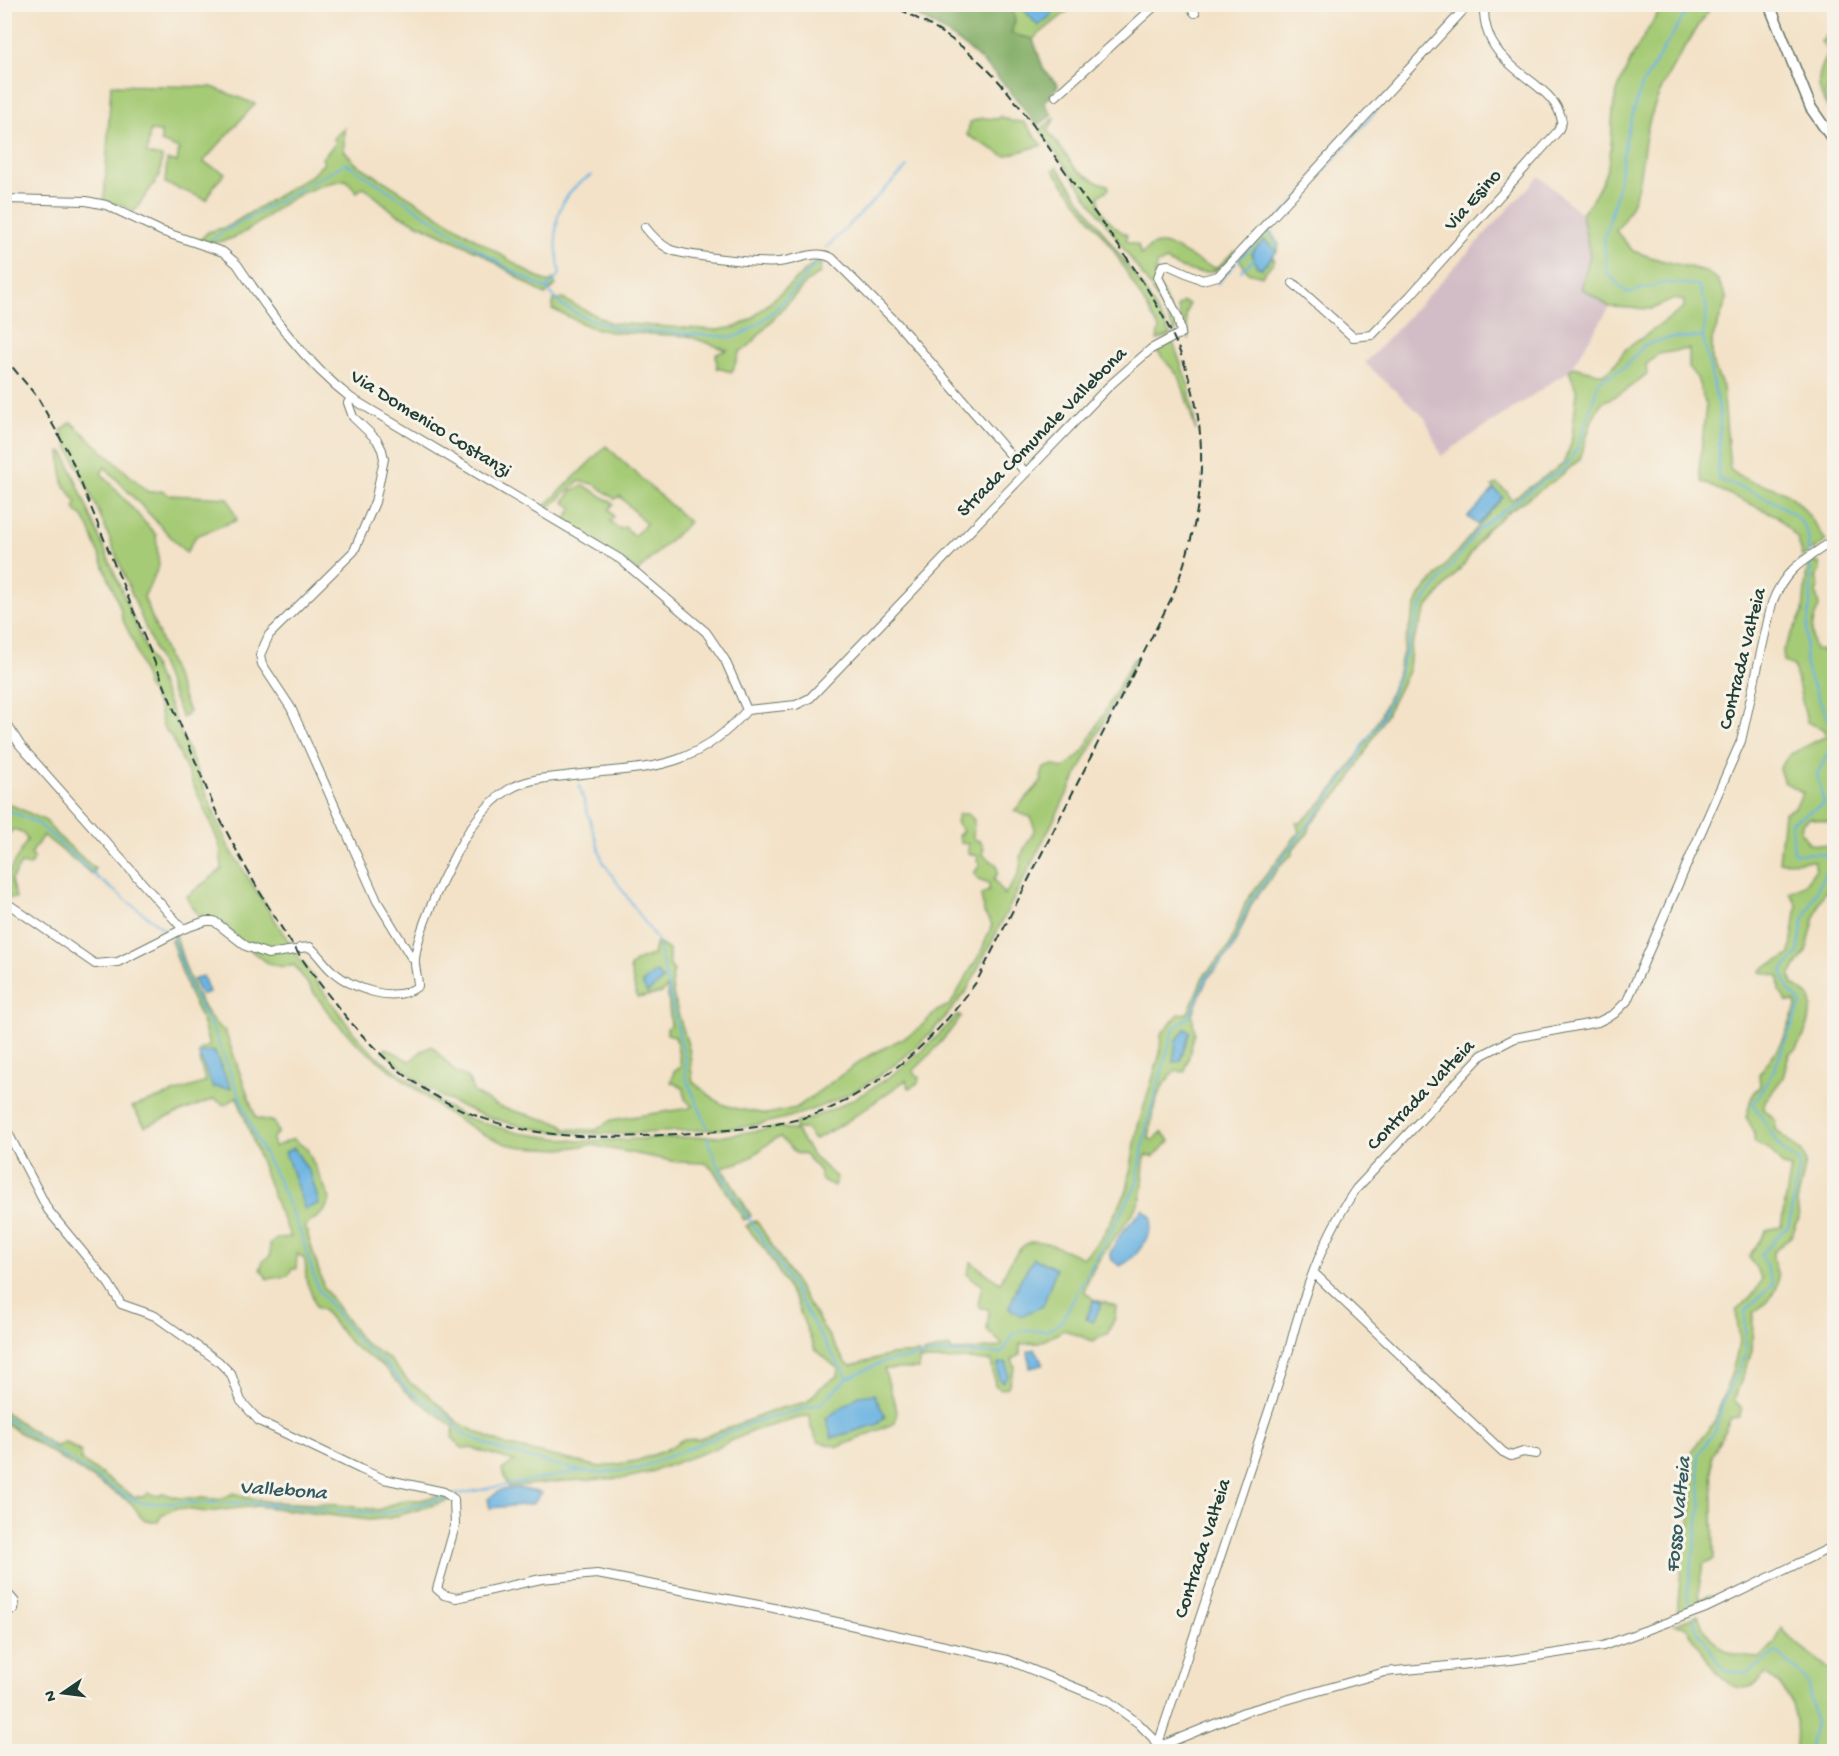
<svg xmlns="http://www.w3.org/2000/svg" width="1839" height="1756" font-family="'Gochi Hand',sans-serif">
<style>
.industrial{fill:#d2bdc6}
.green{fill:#a6cb76;stroke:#628455;stroke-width:1.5}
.forest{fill:#84af67;stroke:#52764e;stroke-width:1.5}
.water{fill:#6ab3e2;stroke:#44788b;stroke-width:1.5}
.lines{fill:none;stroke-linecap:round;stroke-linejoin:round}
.stream{stroke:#6ab3e2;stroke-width:2}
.minor-casing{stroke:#697768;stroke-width:10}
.secondary-casing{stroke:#697768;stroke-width:13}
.minor{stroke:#fff;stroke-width:8}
.secondary{stroke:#fff;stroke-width:10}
.rail{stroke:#1f3d34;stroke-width:2;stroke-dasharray:9 4.5;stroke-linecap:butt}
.labels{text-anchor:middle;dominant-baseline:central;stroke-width:6;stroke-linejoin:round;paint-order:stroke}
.street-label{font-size:20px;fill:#1f3d34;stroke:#f7f3e8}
.water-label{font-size:21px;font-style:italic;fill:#325a60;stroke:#f7f3e8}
</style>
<rect width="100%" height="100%" fill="#f7f3e8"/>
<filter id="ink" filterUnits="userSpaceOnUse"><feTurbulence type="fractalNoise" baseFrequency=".0167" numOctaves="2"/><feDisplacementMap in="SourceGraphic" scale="12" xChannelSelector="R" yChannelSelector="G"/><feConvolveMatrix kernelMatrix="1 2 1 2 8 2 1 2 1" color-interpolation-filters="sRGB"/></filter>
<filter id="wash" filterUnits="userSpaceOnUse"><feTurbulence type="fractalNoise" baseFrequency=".008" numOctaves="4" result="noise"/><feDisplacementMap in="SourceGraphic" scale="24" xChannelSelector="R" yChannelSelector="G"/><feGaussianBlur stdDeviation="1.35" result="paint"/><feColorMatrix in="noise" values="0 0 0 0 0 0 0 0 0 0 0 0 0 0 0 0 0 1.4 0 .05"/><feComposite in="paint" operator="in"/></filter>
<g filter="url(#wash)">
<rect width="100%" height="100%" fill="#f3e2c8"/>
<path class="industrial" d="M1539,176L1582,214L1590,256L1581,288L1610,307L1569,371L1441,456L1425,418L1365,363Z"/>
<path class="green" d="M998,5H1075L1033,39L1011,34L994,9Z
M1663,5H1708L1709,10C1688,43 1661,80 1650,119C1637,162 1647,191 1616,231L1633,251L1660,260L1705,271L1718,280L1727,299L1712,340V362L1723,387L1730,469C1744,483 1765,483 1782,491C1803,501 1813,523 1826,541L1802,557L1798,539L1777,516L1702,482L1699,471L1706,405L1697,378L1689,368V349L1658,354L1646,365L1647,374L1623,392L1601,403L1592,420L1580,459L1558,478L1509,511L1485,531L1465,563L1427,608L1411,647L1409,669L1387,713L1349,781L1311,824L1308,833L1293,849V854L1283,862L1252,903L1232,950L1207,979L1192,1015L1195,1032L1185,1072L1176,1071C1155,1087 1152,1113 1149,1139L1153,1140L1162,1132L1170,1141L1153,1157L1146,1155C1140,1171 1147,1188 1138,1204C1121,1233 1094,1258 1084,1291L1093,1299L1116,1306L1115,1318L1107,1334L1093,1341L1064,1330L1039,1343L1020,1344V1354L1012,1360L1015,1367L1008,1387L1001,1389L995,1385L991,1360C981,1363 976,1358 966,1359C952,1360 937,1360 921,1360L923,1353L949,1347L952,1351C968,1351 983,1349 999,1347L1002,1344L987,1330L989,1309L981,1308L978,1304L982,1286L967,1274L971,1262L1000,1283C1025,1227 1035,1237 1083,1258L1101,1239L1127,1191L1138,1126L1160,1054L1161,1034L1179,1014L1188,1013L1203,977L1229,947L1246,901L1299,832L1296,822L1299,824C1342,787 1379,729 1397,675C1405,649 1408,621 1420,596L1502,498L1492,486L1497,484L1507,492L1511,500L1563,464L1571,444L1577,392L1569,371L1573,367L1603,374L1611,369L1626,349L1684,308V301L1674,299L1652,309L1610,307L1581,288L1590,256L1582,214C1595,197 1607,176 1610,155C1613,135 1610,115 1616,95C1626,63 1646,33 1663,5Z
M1831,30L1834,35V80L1825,93L1828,109C1814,85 1817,75 1829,51L1821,42Z
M111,85L212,87L255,104L203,162L225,173L214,186L207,200L165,183L167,160L177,162L179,149L161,142V132L150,131L147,154L162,157L160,175L134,212L123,206L104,202Z
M1000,116L1011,121L1024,122L1042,145L1005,156L967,135L970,122L982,118L998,119Z
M1056,117L1048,131L1076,169L1095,181L1108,185L1109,189L1099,196C1097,212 1114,228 1127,235L1126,241L1138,245L1141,255C1144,253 1148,248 1152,246C1170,236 1197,266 1217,268L1235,250C1221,282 1190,274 1166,261L1157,264L1155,277L1178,327L1175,332L1148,283L1040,130Z
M344,128V150L355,163L530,273L549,283L553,279L556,285L545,295L481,253L395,213L364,187L357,192L346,180C322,183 293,195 274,211C253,228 228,248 199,241L208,232L227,227L312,175L324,163L322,158L337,142L333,139Z
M1057,167L1142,286L1171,335L1157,340L1159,328L1113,249L1053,170Z
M1268,228L1279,245L1277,251L1264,240L1262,268L1272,257L1275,260L1262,276L1248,272L1238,258Z
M821,257L820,273L807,282L747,348L740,351L732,372L717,368L716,354L727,350L688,336L611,332L590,327L552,309L554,300L563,299L611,323L717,330L736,327L750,320Z
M1183,302L1189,304L1186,316L1189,340L1177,307Z
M1173,342L1189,387L1196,431L1180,378L1156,350Z
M71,422L148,492L163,491L169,495L228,498L237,520L196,536L186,553L105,467L101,473L156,535L159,566L144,597L189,712L182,718L98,510L61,431Z
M606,446L689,522L638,571L565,520L573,508L564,502L572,490L584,485L614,504L609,509L614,517L610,521L619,529L625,527L634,536L646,524L620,496L615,499L594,484L579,481L545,511L542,509Z
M60,452H64L228,846L301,961L353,1032L374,1054L443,1105L467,1118L518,1133L579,1141L724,1136L779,1127L796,1131L813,1156L837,1178L834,1186L822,1180L819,1170L805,1155L796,1153L780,1137C770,1140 764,1148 755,1154C745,1162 734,1165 722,1167L751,1216L744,1220L713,1169L705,1163L677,1162L591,1145L561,1149L523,1147L506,1144L483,1134L445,1112L362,1048L333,1019L294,965C256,977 236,919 199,916L186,897L222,869L220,847L210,821L172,738L163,727L159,708L147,686L134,643L122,618L121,610L89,528L83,517L77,513L74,507L77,503L63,483Z
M1814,562L1819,563L1820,570L1816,578L1819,585L1816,593L1819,607C1812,621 1809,635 1815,650L1834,652V664L1830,666L1829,674L1834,679V823L1810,818L1802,824L1801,832L1809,844L1824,845L1834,853V878L1819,902L1806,951L1790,976L1793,984L1810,997L1812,1007L1804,1036L1796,1049L1789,1054L1783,1078L1765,1101L1764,1109L1776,1121L1775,1129L1803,1154L1806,1163L1797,1202L1799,1218L1792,1235L1773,1253C1772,1263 1777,1268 1778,1277C1780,1293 1764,1305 1753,1313L1752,1351L1734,1400L1742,1408L1739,1417L1731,1418L1712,1456L1714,1559L1703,1564L1698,1593L1700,1599L1710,1595L1717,1599L1677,1616L1681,1566L1678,1542L1689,1535L1693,1478L1691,1451L1714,1423L1732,1372L1740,1342L1736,1311L1755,1292L1762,1279L1749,1256L1767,1230L1781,1226L1791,1168L1783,1166L1769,1149L1754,1143V1131L1746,1117L1753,1093L1760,1086L1759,1074L1782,1043L1796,1007L1795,1002H1787L1780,991L1779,976L1760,972C1768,961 1781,963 1790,954L1797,905L1789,892L1804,885L1816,869L1814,861L1779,862L1784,813L1795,807L1803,793L1784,782L1779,769L1789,755L1826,736L1823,729L1807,722L1794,666L1784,662L1783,650L1803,612L1807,567Z
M1137,657L967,990C912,1064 846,1108 755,1125C731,1130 704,1129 678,1131C599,1137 521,1138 448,1100C424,1088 404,1069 383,1052L386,1048L410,1061L422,1051L432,1046L455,1072L468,1078L474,1093L500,1107L562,1124L565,1129L596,1130L611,1120L690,1108L692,1106L685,1099L684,1088L671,1082L674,1071L681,1067L675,1036L667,1034V1028L671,1025L667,987L662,993L637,998L630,968L636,961L653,955L656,942L669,950V964L674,971C665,988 687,1034 690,1054C691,1063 691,1072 693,1082L721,1104L738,1109L767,1114L796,1108L865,1058L915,1032L937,1011L950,1005L981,952L992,925L984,913L981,895L989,890V883L978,879L974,873L980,865L977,861L978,856L968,853V844L961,843L958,836L963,831L956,822L959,814H968L974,820L973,839L980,841L984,848L982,854L997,865L998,873L994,879L1004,895C1013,884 1023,872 1020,857L1035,829L1030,817L1014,811L1042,781L1041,777L1044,768L1053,765L1063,769L1082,753L1133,660Z
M5,802L46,821L56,834L95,869L93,875L43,835L31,854L34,858L30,866L21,864L11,880L16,898H5L4,881L27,840L24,834L14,829L5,837Z
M176,936C183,963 200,1017 225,1031L256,1118L274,1122L278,1132L272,1139L274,1147L293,1139L307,1149L330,1199L324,1212L305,1226L324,1288L362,1341L389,1359L410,1383L426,1393L460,1424L505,1445L600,1467L636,1461L664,1451L682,1440L699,1439L781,1408L807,1402L820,1388L837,1376L838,1369L815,1349L795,1300L767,1252L746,1226L756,1220L845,1362L851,1366L890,1355L919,1353V1369H884L897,1411L895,1423L839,1447L818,1442L811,1428L810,1415L755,1430L711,1450L648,1473L626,1478L564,1481L508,1487L502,1470L514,1461L471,1448H462L452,1437L454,1427L405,1391L384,1367L353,1346L323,1310L315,1307C315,1296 307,1288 306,1278C305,1270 307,1266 304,1258L297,1254L296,1269H292L288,1276L268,1279L260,1269L263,1261L270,1256V1244L278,1238L291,1237L278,1209L237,1097L225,1105L214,1099L145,1126L132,1107L206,1082L200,1064V1050L209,1046L201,1017L189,993L171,940Z
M957,1015L961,1017C946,1036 931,1055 913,1071L919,1077L918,1083L909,1088L906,1080L846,1122L814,1140L806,1129H795L796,1123C860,1103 913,1066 957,1015Z
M4,1411L56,1447L64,1442L81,1452V1460L133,1496L143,1497L148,1493L160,1496L163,1493C181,1499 179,1498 197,1498C216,1497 212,1504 234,1493L244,1497L270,1502L340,1505L378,1510L405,1500H420L442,1495L450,1500L390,1518L369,1520L257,1506L207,1512L176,1508L161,1516L158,1522C136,1523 143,1514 130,1502L5,1423Z
M1698,1615C1708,1644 1730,1658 1760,1658L1774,1644L1782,1628C1796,1647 1817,1657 1834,1674V1751H1795C1800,1720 1795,1692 1766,1674C1762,1677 1757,1684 1752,1686C1722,1699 1701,1645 1686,1627L1674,1625Z"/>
<path class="forest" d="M896,5H998L995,9L1013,10L1015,21L1011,34L1033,39L1044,70L1058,85L1052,95L1044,102L1052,115L1037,126C996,69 961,35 896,5Z"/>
<path class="water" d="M1020,5L1051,6L1053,14L1038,26Z
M1264,240L1277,251L1262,268L1257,267L1251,253Z
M1494,489L1503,497L1478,525L1468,517Z
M656,972L663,980L647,993L642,983Z
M203,976L209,992L201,995L193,980Z
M1185,1029L1190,1032L1180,1061L1173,1062L1176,1041Z
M214,1051L231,1088L213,1087L198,1053Z
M294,1148L311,1175L319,1203L305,1210L285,1152Z
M1143,1209L1152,1218C1151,1237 1137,1258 1120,1266L1112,1260L1110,1253L1122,1232Z
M1034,1258L1056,1269L1043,1306L1021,1316L1009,1308L1020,1280Z
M1094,1300L1102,1304L1092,1322L1086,1319Z
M1035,1349L1043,1365L1030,1368L1028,1351Z
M1007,1363L1008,1376L1003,1382L999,1380L998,1364Z
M874,1394L885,1416L878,1424L832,1438L826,1418L859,1396Z
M518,1488L542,1493L532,1504L490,1508L488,1499L501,1490Z"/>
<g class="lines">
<path class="stream" d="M1382,105L1444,37
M1268,230L1277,244L1273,250
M211,239L346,163L509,269L547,289L561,305L582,316L615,328L732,337C764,330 800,282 821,258
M826,248L907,167
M1239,260L1312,184L1376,111
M1241,271L1254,259
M1217,284L1236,263
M547,289L560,274C554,233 549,198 592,175
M1703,337L1720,415L1718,479C1743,489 1800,505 1808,535C1809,541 1808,548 1808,554
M1809,560C1816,594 1803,631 1806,666C1807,678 1828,716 1834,730
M579,785L603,862L657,940L685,1059L686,1078L707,1126
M4,808L39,824L99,879L165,930
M173,938L190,988L216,1036L256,1138L279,1182L301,1234L318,1289L360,1344L385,1363L408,1390L452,1420L462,1433L500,1450L580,1471L601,1473L637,1469L754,1422L820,1404L848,1378L883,1362L942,1353H1002L1015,1332L1048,1330L1061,1322L1136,1186L1147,1124L1174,1028L1190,1016L1206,978L1231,950L1250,901L1356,762L1363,745L1380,721L1393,692L1421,606L1478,530L1541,482L1564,469L1579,445L1599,381L1625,367L1644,345L1669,338L1703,337L1707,308L1698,285L1664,283L1627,293L1607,273L1604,240L1618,188L1625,141L1641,87L1688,9V4
M708,1138C720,1183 752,1222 777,1261C801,1300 821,1341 848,1378
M4,1417L122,1494L142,1503H251L381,1514L448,1497
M453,1495L577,1472
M1691,1610L1687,1596L1701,1502L1698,1454L1715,1431L1723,1403L1746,1354L1745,1311L1773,1284L1761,1254L1789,1225L1800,1163L1784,1152L1753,1104L1773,1072L1801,1003L1788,989L1782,971L1798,953L1803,920L1829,865L1825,854L1794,853L1791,822L1824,804L1817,774L1834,742
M1693,1616L1696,1627L1724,1671L1747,1673L1777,1652L1807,1680L1815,1722L1809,1752"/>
</g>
</g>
<g filter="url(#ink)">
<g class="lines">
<defs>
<path id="minor" d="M1187,4L1195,13
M1056,96L1157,4
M4,199L86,201L106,205L161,231L223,252L237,264C270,313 303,361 351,398L620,559L706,632L725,660L747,710
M645,227C652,236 660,244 669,249C683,256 762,264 779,262C797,260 816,249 832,258L896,322L1026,473
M1293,283L1353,337L1372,335L1410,296L1558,131L1562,122C1556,77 1481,74 1484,4
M351,398L348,403L353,417L377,440L382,450L384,459L375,502L354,551L269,635L260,655L262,664L291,708L377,901L411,957H415
M747,710L796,705L810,698L1109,386L1151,349L1181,333L1178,317L1158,277L1162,266L1168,265L1202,280L1218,276L1469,4
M4,720L20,745L183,929
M4,901L95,964L118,962L183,929L206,921H214L246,946L268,954L295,950
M300,948L310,947C318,954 324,964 332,971C352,988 395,1005 418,986C418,976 414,968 415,959C417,932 438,889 450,865C463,838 482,806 508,790C526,779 545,778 565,776C642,766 690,775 747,710
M4,1125L48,1210L109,1284L121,1304L155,1316L218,1361L231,1374L241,1401L259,1421L360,1469L384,1479L444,1492L454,1499L455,1526L437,1589L444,1595L456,1598L541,1579L597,1574L769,1607L1008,1660L1108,1701L1138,1723L1153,1738L1158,1747L1244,1712L1385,1672L1511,1660L1603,1646L1706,1608L1834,1546
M1315,1274L1503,1452L1511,1456L1523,1452L1536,1454
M4,1589L15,1602L14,1609L4,1612
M1157,1747L1289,1350C1303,1294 1323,1236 1356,1189L1482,1055L1515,1038L1598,1022L1614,1014L1627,1001L1741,741L1772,603C1785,568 1805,560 1834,540"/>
<path id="secondary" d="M1769,4L1811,108L1834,141"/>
</defs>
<use href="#minor" class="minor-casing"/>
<use href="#secondary" class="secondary-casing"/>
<use href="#minor" class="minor"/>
<use href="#secondary" class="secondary"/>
<path class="rail" d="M4,357L38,398L69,454L215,809C260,899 332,1022 414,1082C503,1146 600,1140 704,1132C752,1128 802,1125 845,1101C902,1069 939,1034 977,981L1172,597C1196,538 1208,474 1197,411C1182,323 1122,252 1072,181C1045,143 1020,102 987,69C960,41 924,21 889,4"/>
</g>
</g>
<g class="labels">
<g class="street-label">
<text transform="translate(1474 201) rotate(-48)">Via Esino</text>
<text transform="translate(430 425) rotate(32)">Via Domenico Costanzi</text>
<text transform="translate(1043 433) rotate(-45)">Strada Comunale Vallebona</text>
<text transform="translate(1744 659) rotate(-76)">Contrada Valteia</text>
<text transform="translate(1422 1096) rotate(-46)">Contrada Valteia</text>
<text transform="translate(1204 1549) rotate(-72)">Contrada Valteia</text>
</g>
<g class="water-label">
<text transform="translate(283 1492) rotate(4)">Vallebona</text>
<text transform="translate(1680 1515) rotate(-84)">Fosso Valteia</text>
</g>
</g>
<rect width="1839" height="1756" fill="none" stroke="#f7f3e8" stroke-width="24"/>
<g transform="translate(63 1693) rotate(256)" stroke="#f7f3e8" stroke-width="4.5" paint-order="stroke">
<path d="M0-4.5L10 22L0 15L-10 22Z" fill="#1f3d34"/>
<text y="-9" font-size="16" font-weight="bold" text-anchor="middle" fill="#1f3d34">N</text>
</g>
</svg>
